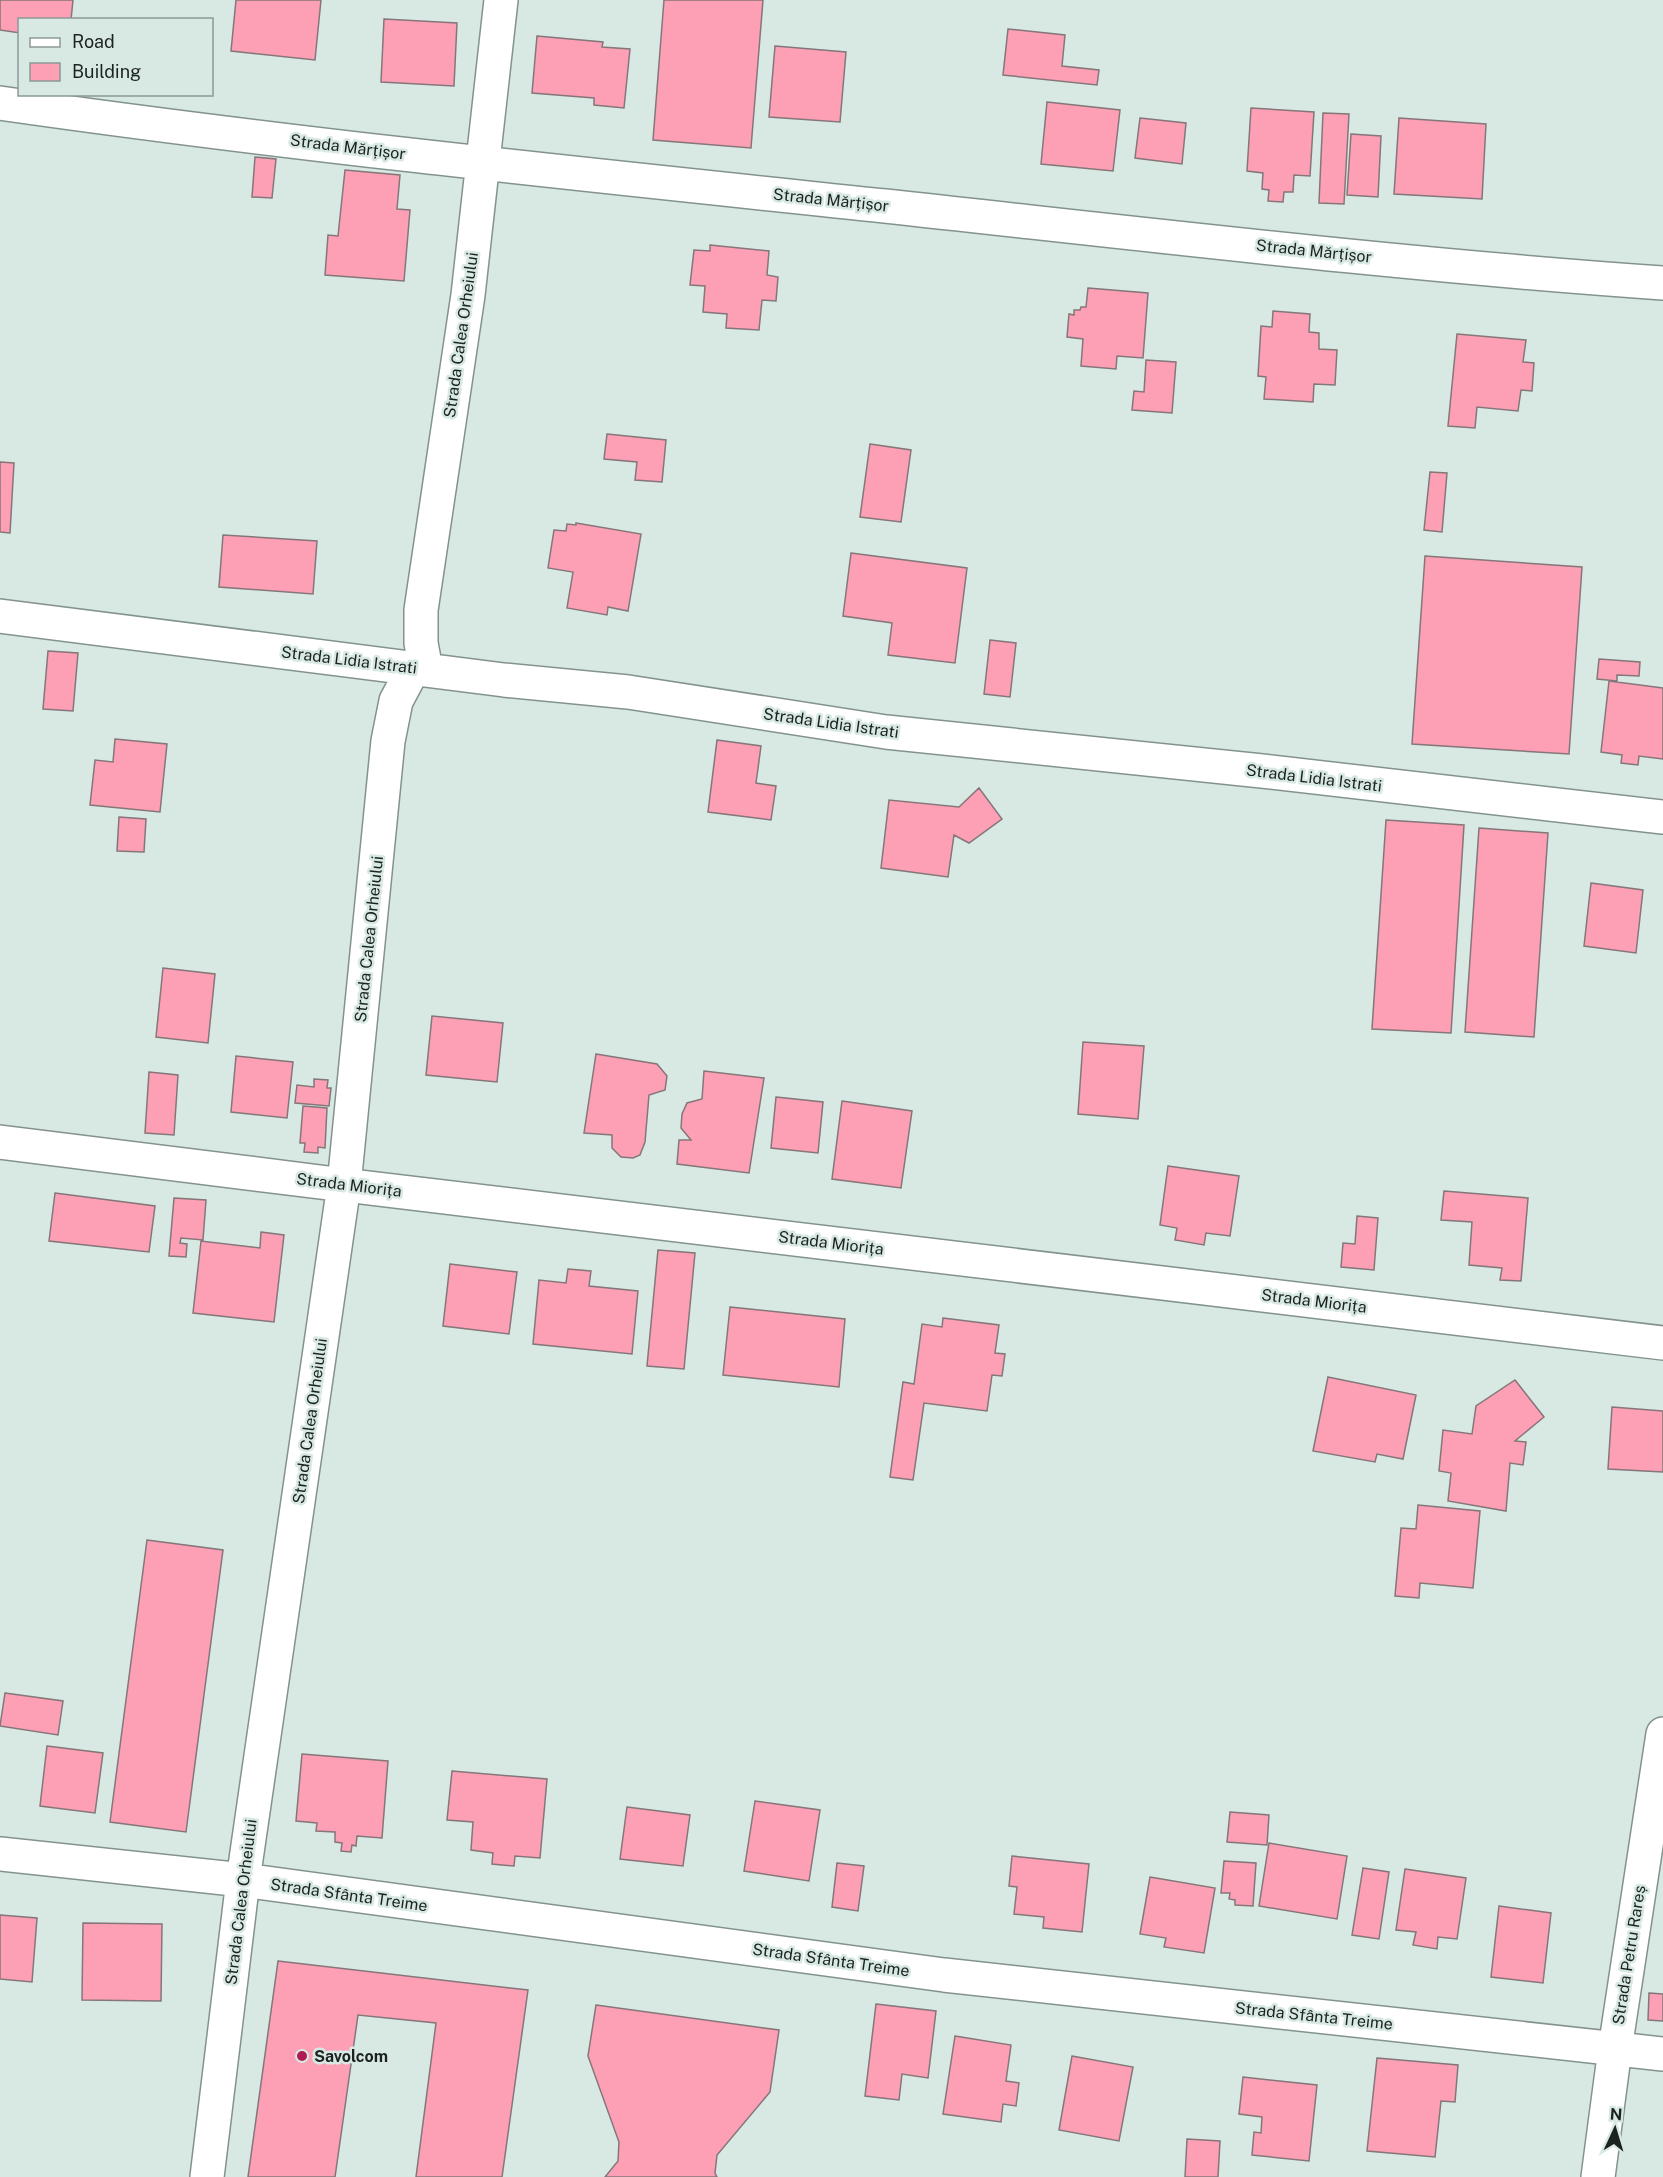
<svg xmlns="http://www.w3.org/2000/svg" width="1663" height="2177" font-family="'Public Sans',sans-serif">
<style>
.building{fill:#fda0b5;stroke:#857679;stroke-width:1.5}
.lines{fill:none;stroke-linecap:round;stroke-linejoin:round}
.minor-casing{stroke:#83928e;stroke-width:36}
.minor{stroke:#fff;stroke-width:33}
.poi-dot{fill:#ad1c53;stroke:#d8e9e4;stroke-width:2}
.labels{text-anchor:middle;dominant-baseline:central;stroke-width:5;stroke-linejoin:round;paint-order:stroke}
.street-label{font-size:16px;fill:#1b2220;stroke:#d8e9e4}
.poi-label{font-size:16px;font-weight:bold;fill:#1b2220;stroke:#d8e9e4;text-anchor:start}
</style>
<rect width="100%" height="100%" fill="#d8e9e4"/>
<path class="building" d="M0,0H73L71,20H20V33L0,30Z
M236,0H321L315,60L231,51Z
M664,0H763L751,148L653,140Z
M384,19L457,23L454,86L381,82Z
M1008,29L1065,35L1062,66L1099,70L1097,85L1003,75Z
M537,36L603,42L602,47L630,49L624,108L594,105V98L532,93Z
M775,46L846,52L840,122L769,117Z
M1047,102L1120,110L1113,171L1041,164Z
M1251,108L1314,112L1310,176L1294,175L1293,192H1284L1283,202L1268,201L1269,190L1262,189L1263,173L1247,171Z
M1323,113L1349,114L1344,204L1319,203Z
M1140,118L1186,123L1182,164L1135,158Z
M1399,118L1486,124L1482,199L1394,194Z
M1351,134L1381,136L1378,197L1347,195Z
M255,157L276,159L272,198L252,197Z
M345,170L400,175L397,209L410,210L404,281L325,275L328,235L338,236Z
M710,245L769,251L767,275L778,277L776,301L762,300L759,330L726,328L727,314L703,312L705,286L690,285L694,250L710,251Z
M1088,288L1148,293L1143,358L1117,356L1116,369L1081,366L1083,339L1067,337L1069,314L1074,315V310H1080L1081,307H1086Z
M1273,311L1310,314L1309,332L1319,333V349L1337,350L1335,385L1314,384L1313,402L1264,399L1266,377L1258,376L1261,326L1272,327Z
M1457,334L1526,340L1523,362L1534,363L1532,391L1521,390L1518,411L1477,407L1475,428L1448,426Z
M1146,360L1176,362L1172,413L1132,410L1134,391L1144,392Z
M607,434L666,440L662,482L635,480L637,462L604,459Z
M870,444L911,450L901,522L860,517Z
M0,462L14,463L10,533L0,532Z
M1430,472L1447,473L1442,532L1424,530Z
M576,523L641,534L628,611L608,607L607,615L567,608L573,572L548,568L554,530L566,531L567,524L576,525Z
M223,535L317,541L313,594L219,587Z
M851,553L967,568L955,663L888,655L892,623L843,616Z
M1425,556L1582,567L1569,754L1412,744Z
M990,640L1016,643L1010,697L984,694Z
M48,651L78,653L73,711L43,709Z
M1599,659L1640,662L1639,676L1617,675V681L1597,679Z
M1609,681L1663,688V759L1639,756L1638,765L1621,763L1622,755L1601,752Z
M115,739L167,744L160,812L90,805L95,760L113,762Z
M717,740L761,746L756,783L776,786L771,820L708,812Z
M979,788L1002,819L969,843L954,835L948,877L881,868L889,800L959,807Z
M119,817L146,819L144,852L117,851Z
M1386,820L1464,825L1451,1033L1372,1029Z
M1479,828L1548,833L1534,1037L1465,1032Z
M1591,883L1643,890L1636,953L1584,946Z
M163,968L215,974L208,1043L156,1037Z
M432,1016L503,1023L497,1082L426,1075Z
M1083,1042L1144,1046L1138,1119L1078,1114Z
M596,1054L657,1064L667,1076L665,1090L649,1095L645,1142L640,1155L633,1158L621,1157L612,1148V1135L584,1133Z
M236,1056L293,1062L287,1118L231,1112Z
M704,1071L764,1078L749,1173L677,1164L679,1140H691L681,1128L682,1114L687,1103L702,1099Z
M149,1072L178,1075L174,1135L145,1133Z
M314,1079L328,1080L327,1088H331L329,1106L295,1103L297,1085L314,1087Z
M776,1097L823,1102L818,1153L771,1148Z
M842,1101L912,1111L901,1188L832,1179Z
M303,1106L327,1108L325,1148L318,1147V1153L304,1152L305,1143H300Z
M1168,1166L1239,1176L1230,1236L1206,1233L1204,1245L1175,1240L1177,1228L1160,1225Z
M1444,1191L1528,1198L1521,1281L1500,1280L1502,1268L1469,1265L1472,1222L1441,1220Z
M55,1193L155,1206L149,1252L49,1241Z
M174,1198L206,1200L203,1240L181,1238L180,1243L187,1244L186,1257L169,1256Z
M1357,1216L1378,1218L1374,1270L1341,1267L1343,1243L1355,1244Z
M261,1232L284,1235L274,1322L193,1313L201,1241L260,1248Z
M658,1250L695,1253L684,1369L647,1366Z
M450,1264L517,1272L509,1334L443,1326Z
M568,1269L591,1271L589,1286L638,1291L632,1354L533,1344L539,1280L566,1283Z
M730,1307L845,1319L839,1387L723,1375Z
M943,1318L999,1325L995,1353L1005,1354L1002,1376L992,1375L987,1411L924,1403L913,1480L890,1477L903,1382L914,1384L922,1324L942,1327Z
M1328,1377L1416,1395L1403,1459L1377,1454L1375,1462L1313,1451Z
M1515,1380L1544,1417L1515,1441L1526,1442L1523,1465L1510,1463L1506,1511L1448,1501L1451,1473L1439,1471L1443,1430L1472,1434L1476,1406Z
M1612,1407L1663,1411V1472L1608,1469Z
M1418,1505L1480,1511L1473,1588L1420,1583L1419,1598L1395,1596L1401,1528L1416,1529Z
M147,1540L223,1550L186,1832L110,1822Z
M5,1693L63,1701L58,1735L0,1726Z
M47,1746L103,1753L95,1813L40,1806Z
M302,1754L388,1761L382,1838L357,1836L356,1846L352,1845L351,1852L341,1851L342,1843L335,1842V1832L316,1831L317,1823L296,1821Z
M452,1771L547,1779L540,1858L515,1856L514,1866L492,1864L493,1853L471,1850L473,1822L447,1820Z
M755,1801L820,1810L809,1881L744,1871Z
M627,1807L690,1815L683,1866L620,1859Z
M1230,1812L1269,1815L1267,1845L1227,1842Z
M1269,1843L1347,1856L1337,1919L1259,1906Z
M1012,1856L1089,1864L1082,1932L1043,1928L1044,1917L1014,1914L1017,1887L1009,1886Z
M1224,1861L1256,1863L1253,1906L1235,1905V1900L1229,1899L1230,1893H1221Z
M837,1863L864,1866L858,1911L832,1907Z
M1363,1868L1389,1872L1379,1939L1352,1935Z
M1405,1869L1466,1878L1457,1939L1438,1937L1437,1949L1413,1945L1416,1932L1396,1930Z
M1150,1877L1215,1888L1204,1953L1164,1947L1166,1938L1140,1934Z
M1499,1906L1551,1913L1543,1983L1491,1977Z
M0,1915L37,1918L32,1982L0,1979Z
M83,1923L162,1924L161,2001L82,2000Z
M278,1961L528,1990L502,2177H416L436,2023L358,2015L335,2177H248Z
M1649,1993L1663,1994V2021L1648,2020Z
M876,2004L936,2011L928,2078L902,2074L899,2100L865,2096Z
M596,2005L779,2030L770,2092L717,2155L715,2173L717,2177H605L618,2161L619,2142L588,2056Z
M955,2036L1011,2045L1006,2081L1019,2083L1016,2106L1003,2104L1001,2122L943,2114Z
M1072,2056L1133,2067L1119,2141L1059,2130Z
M1377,2058L1458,2065L1455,2102L1441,2101L1435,2157L1367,2151Z
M1243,2077L1317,2085L1309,2161L1252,2155L1254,2132L1261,2133L1262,2117L1239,2114Z
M1187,2139L1220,2141L1218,2177H1185Z"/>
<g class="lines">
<defs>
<path id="minor" d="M0,103C294,145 590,175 885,206C1144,234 1403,265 1663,283
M0,616L504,680L628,692L886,732L1262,771L1663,817
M426,670L421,643V610L468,295L501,0
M0,1142L344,1185L1663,1343
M0,1854L243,1880L944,1975L1663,2054
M207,2177L243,1880L344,1185L388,741L396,701L414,667
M1598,2177L1615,2049L1663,1734"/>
</defs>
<use href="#minor" class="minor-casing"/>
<use href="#minor" class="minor"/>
</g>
<circle class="poi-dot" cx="302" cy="2056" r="6"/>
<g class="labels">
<g class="street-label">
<text transform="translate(348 147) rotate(7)">Strada Mărțișor</text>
<text transform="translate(831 200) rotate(6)">Strada Mărțișor</text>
<text transform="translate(1314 251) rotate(6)">Strada Mărțișor</text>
<text transform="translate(461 335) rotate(-82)">Strada Calea Orheiului</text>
<text transform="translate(349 660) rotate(7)">Strada Lidia Istrati</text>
<text transform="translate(831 723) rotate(8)">Strada Lidia Istrati</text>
<text transform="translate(1314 778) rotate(7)">Strada Lidia Istrati</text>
<text transform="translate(369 939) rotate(-84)">Strada Calea Orheiului</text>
<text transform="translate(349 1185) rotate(7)">Strada Miorița</text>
<text transform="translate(831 1243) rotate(7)">Strada Miorița</text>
<text transform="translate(1314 1301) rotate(7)">Strada Miorița</text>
<text transform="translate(310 1421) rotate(-82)">Strada Calea Orheiului</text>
<text transform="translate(349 1895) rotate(8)">Strada Sfânta Treime</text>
<text transform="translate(241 1902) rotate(-83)">Strada Calea Orheiului</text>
<text transform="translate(1629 1955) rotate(-81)">Strada Petru Rareș</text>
<text transform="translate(831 1960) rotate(8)">Strada Sfânta Treime</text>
<text transform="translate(1314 2016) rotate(6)">Strada Sfânta Treime</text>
</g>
<g class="poi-label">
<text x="314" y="2056">Savolcom</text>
</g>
</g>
<rect x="18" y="18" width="195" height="78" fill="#d8e9e4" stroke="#8c9996" stroke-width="1.5"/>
<rect x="30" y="38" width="30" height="9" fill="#ffffff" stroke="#8c9996" stroke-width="1.5"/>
<text x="72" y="48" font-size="18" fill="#1b2220">Road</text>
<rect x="30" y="63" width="30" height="18" fill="#fda0b5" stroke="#8c9996" stroke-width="1.5"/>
<text x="72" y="78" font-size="18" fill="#1b2220">Building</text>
<g transform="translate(1615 2129) rotate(4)" stroke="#d8e9e4" stroke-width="4.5" paint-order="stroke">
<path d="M0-4.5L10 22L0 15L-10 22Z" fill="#1b2220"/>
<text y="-9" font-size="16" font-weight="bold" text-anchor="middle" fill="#1b2220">N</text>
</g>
</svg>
